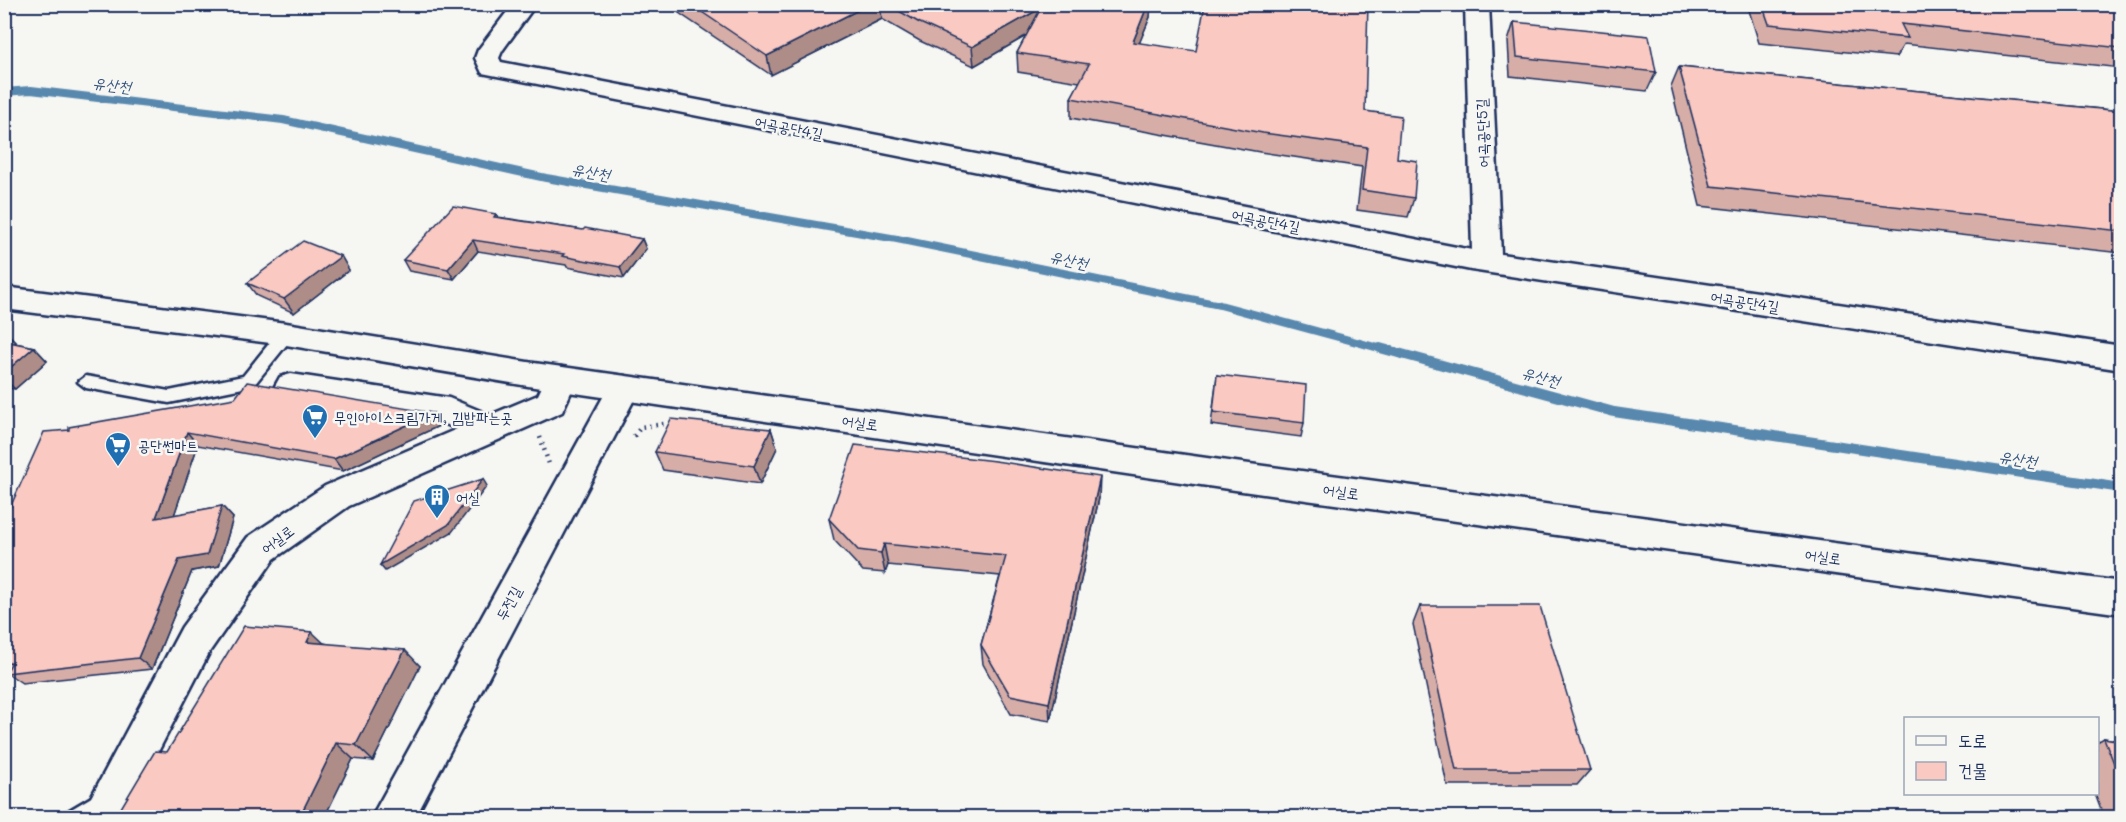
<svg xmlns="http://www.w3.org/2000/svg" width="2126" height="822" font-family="Mali,'Poor Story',sans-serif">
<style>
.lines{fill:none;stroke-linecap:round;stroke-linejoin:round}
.stream-far1{stroke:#5988ae;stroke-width:8}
.stream{stroke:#5988ae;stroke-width:10}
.service-casing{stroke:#1b2f5e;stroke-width:5}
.minor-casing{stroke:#1b2f5e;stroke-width:5}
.secondary-casing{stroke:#1b2f5e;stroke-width:5}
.path{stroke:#1b2f5e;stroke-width:4.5;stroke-dasharray:1.5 5;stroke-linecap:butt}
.service{fill:#f6f6f2;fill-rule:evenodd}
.minor{fill:#f6f6f2;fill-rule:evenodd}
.secondary{fill:#f6f6f2;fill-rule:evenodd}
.wall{fill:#d6ada7;stroke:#1b2f5e;stroke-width:1.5}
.shaded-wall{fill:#ae8d88;stroke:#1b2f5e;stroke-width:1.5}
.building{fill:#f9c9c2;stroke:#1b2f5e;stroke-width:1.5}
.labels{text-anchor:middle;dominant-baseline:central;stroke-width:5;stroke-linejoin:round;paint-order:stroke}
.street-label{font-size:15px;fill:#1b2f5e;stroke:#f6f6f2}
.poi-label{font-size:15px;fill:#1b2f5e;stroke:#f6f6f2;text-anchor:start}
.water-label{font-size:16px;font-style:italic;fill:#35547f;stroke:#f6f6f2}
</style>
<rect width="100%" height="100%" fill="#f6f6f2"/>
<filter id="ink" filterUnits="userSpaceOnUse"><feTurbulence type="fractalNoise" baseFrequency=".0167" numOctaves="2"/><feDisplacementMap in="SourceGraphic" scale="12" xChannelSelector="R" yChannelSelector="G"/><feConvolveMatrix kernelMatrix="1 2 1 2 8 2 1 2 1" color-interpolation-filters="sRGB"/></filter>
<g filter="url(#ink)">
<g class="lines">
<path class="stream-far1" d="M4,92L31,90L283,120L546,178L897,239L1220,305L1386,350"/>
<path class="stream" d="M1380,348L1614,412L2122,488"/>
<defs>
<path id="service" d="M286,328L294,334L292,338L254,385L248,387L169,403L86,388L78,382L86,376L169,391L243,376L280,330Z
M100,792L107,795L111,802C102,821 83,818 66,818L68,811Z"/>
<path id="minor" d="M513,4H536L502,51L499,58L501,62L1472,250L1465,4H1489L1501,254L2122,346V370L1471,270L482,73L475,58L478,50Z
M561,367L572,370L577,379L562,412L349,506L274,559L210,651L124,818H80L182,627L248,537L325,486L457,429L443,423L291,398L280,395L275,386L280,377L291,374L449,398L490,415L538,395L550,370Z
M624,376L635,379L640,388L415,818H371L613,379Z"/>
<path id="secondary" d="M4,287L286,323L534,363L1235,462L2122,582V614L1235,490L534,387L286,345L4,309Z"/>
</defs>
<use href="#service" class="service-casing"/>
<use href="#minor" class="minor-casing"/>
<use href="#secondary" class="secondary-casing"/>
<path class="path" d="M634,436L641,427L664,424
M540,437L549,464"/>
<use href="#service" class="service"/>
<use href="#minor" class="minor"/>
<use href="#secondary" class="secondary"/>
</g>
<path class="wall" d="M677,4H1151L1150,17L1139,43L1365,111L1397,158L1414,198L1408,217L1357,210L1362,167L1260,152L1071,118V98L1080,82L1018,72L1017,53L1026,36L974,66L920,41L882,19L771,75L679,13Z
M1747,4H2121V68L1904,44L1896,57L1759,43Z
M1514,22L1656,72L1647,91L1510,76L1508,41Z
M1679,67L2121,111V253L1700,206L1671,86Z
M496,214L498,217L642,239L646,249L624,278L567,267L566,265L478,251L454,279L409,271L403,260Z
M341,256L349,270L294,313L257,296L247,283Z
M4,330L16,342L15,343L34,347L47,361L15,389L4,388Z
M1217,375L1304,423L1301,437L1211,425Z
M433,413L441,425L343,471L198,445L174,515L222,506L233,518L219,566L192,571L152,669L22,683L10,675L4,676V521L69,430Z
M771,429L777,448L760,484L663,470L655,452Z
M1099,498L1050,721L1011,714L983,664L981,645L1000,576L888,565L885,573L863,571L834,540L829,519Z
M1420,606L1590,770L1577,785H1447L1413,624Z
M324,643L420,666L373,761L353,759L324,818H115L167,752Z
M2104,738L2121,741V818H2104L2095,794H2097V742Z"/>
<path class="shaded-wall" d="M870,4H880L882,19L771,75L767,56Z
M1148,4H1151L1150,17L1132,61L1133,42Z
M1041,8V27L974,66L972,47Z
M642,239L646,249L624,278L620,267Z
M473,240L478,251L454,279L448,269Z
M341,256L349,270L294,313L284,299Z
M4,330L16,342L7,351L4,349Z
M34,347L47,361L15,389L4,379V373Z
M433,413L441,425L343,471L334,459Z
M771,429L777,448L760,484L754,466Z
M187,432L198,445L169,530L156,518Z
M1100,477L1099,498L1050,721L1049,703Z
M483,479L487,486L452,532L385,571L380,565Z
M222,506L233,518L219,566L192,571L152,669L138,658L179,560Z
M884,544L888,565L885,573L881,553Z
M312,632L329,648L307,642Z
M405,650L420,666L373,761L356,745Z
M336,743L353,759L324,818H299Z"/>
<path class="building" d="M690,4H870L767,56Z
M887,4H1148L1133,42L1196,51L1205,4H1368L1365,111L1401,116L1397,158L1417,161L1414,198L1362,190L1367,147L1263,133L1071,98L1089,64L1017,53L1041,8L972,47L918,22Z
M1762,4H2121V48L1901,24L1908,38L1769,24Z
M1514,22L1649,36L1656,72L1517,57Z
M1679,67L2121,111V231L1711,186Z
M453,206L496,214L494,217L583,230L585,228L642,239L620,267L562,256L564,254L473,240L448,269L403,260Z
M303,241L341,256L284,299L247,283Z
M4,341L34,347L4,373Z
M1217,375L1306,385L1304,423L1213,412Z
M247,382L433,413L334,459L187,432L156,518L222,506L207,555L179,560L138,658L6,673L12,662L4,663V521L44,432L69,430V427L235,398Z
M671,419L771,429L754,466L655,452Z
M855,445L995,461L1100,477L1049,703L1010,695L981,645L1006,556L884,544L881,553L858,550L829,519Z
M483,479L448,525L380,565L414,501Z
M1420,606H1540L1590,770H1456Z
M244,626L312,632L307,642L405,650L356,745L336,743L299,818H115L155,751L167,752Z
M2104,738L2121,741V781Z"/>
</g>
<defs>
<symbol id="supermarket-pin" viewBox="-11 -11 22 30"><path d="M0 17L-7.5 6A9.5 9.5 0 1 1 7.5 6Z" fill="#1f6fb2" stroke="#f6f6f2"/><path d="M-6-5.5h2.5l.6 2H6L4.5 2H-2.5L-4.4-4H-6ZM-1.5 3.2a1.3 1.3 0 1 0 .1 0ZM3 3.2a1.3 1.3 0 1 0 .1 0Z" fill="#fff"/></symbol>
<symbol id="building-pin" viewBox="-11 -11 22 30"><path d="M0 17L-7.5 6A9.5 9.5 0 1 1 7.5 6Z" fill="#1f6fb2" stroke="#f6f6f2"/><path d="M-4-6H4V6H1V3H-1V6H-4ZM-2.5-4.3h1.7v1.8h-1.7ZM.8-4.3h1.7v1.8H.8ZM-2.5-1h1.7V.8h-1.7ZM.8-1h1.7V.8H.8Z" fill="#fff"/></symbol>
</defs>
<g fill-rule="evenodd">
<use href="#supermarket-pin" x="300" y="402" width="30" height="40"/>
<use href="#supermarket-pin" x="103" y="430" width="30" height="40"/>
<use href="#building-pin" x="422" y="482" width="30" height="40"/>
</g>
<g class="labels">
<g class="street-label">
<text transform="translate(789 127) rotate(11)">어곡공단4길</text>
<text transform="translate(1482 133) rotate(-92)">어곡공단5길</text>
<text transform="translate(1266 220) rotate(11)">어곡공단4길</text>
<text transform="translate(1745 301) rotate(9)">어곡공단4길</text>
<text transform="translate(860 422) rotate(8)">어실로</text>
<text transform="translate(1341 491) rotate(8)">어실로</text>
<text transform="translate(277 539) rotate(-37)">어실로</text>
<text transform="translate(1823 556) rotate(8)">어실로</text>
<text transform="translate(508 603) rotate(-62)">두전길</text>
</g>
<g class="poi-label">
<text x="334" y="417">무인아이스크림가게, 김밥파는곳</text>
<text x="138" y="445">공단썬마트</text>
<text x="456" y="497">어실</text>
</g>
<g class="water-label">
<text transform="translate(112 84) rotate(7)">유산천</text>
<text transform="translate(591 171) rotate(10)">유산천</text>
<text transform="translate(1069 259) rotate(12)">유산천</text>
<text transform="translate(1541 376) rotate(15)">유산천</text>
<text transform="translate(2018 458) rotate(9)">유산천</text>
</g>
</g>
<rect width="2126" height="822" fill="none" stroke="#f6f6f2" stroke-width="24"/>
<rect x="12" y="12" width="2102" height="798" fill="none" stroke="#1b2f5e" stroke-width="2" filter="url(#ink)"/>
<rect x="1904" y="717" width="195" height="78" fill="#f6f6f2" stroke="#9ea6b7" stroke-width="1.5"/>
<rect x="1916" y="736" width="30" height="9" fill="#f6f6f2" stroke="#9ea6b7" stroke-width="1.5"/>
<text x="1958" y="747" font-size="18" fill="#1b2f5e">도로</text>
<rect x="1916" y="762" width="30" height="18" fill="#f9c9c2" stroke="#9ea6b7" stroke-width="1.5"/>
<text x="1958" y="777" font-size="18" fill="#1b2f5e">건물</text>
</svg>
